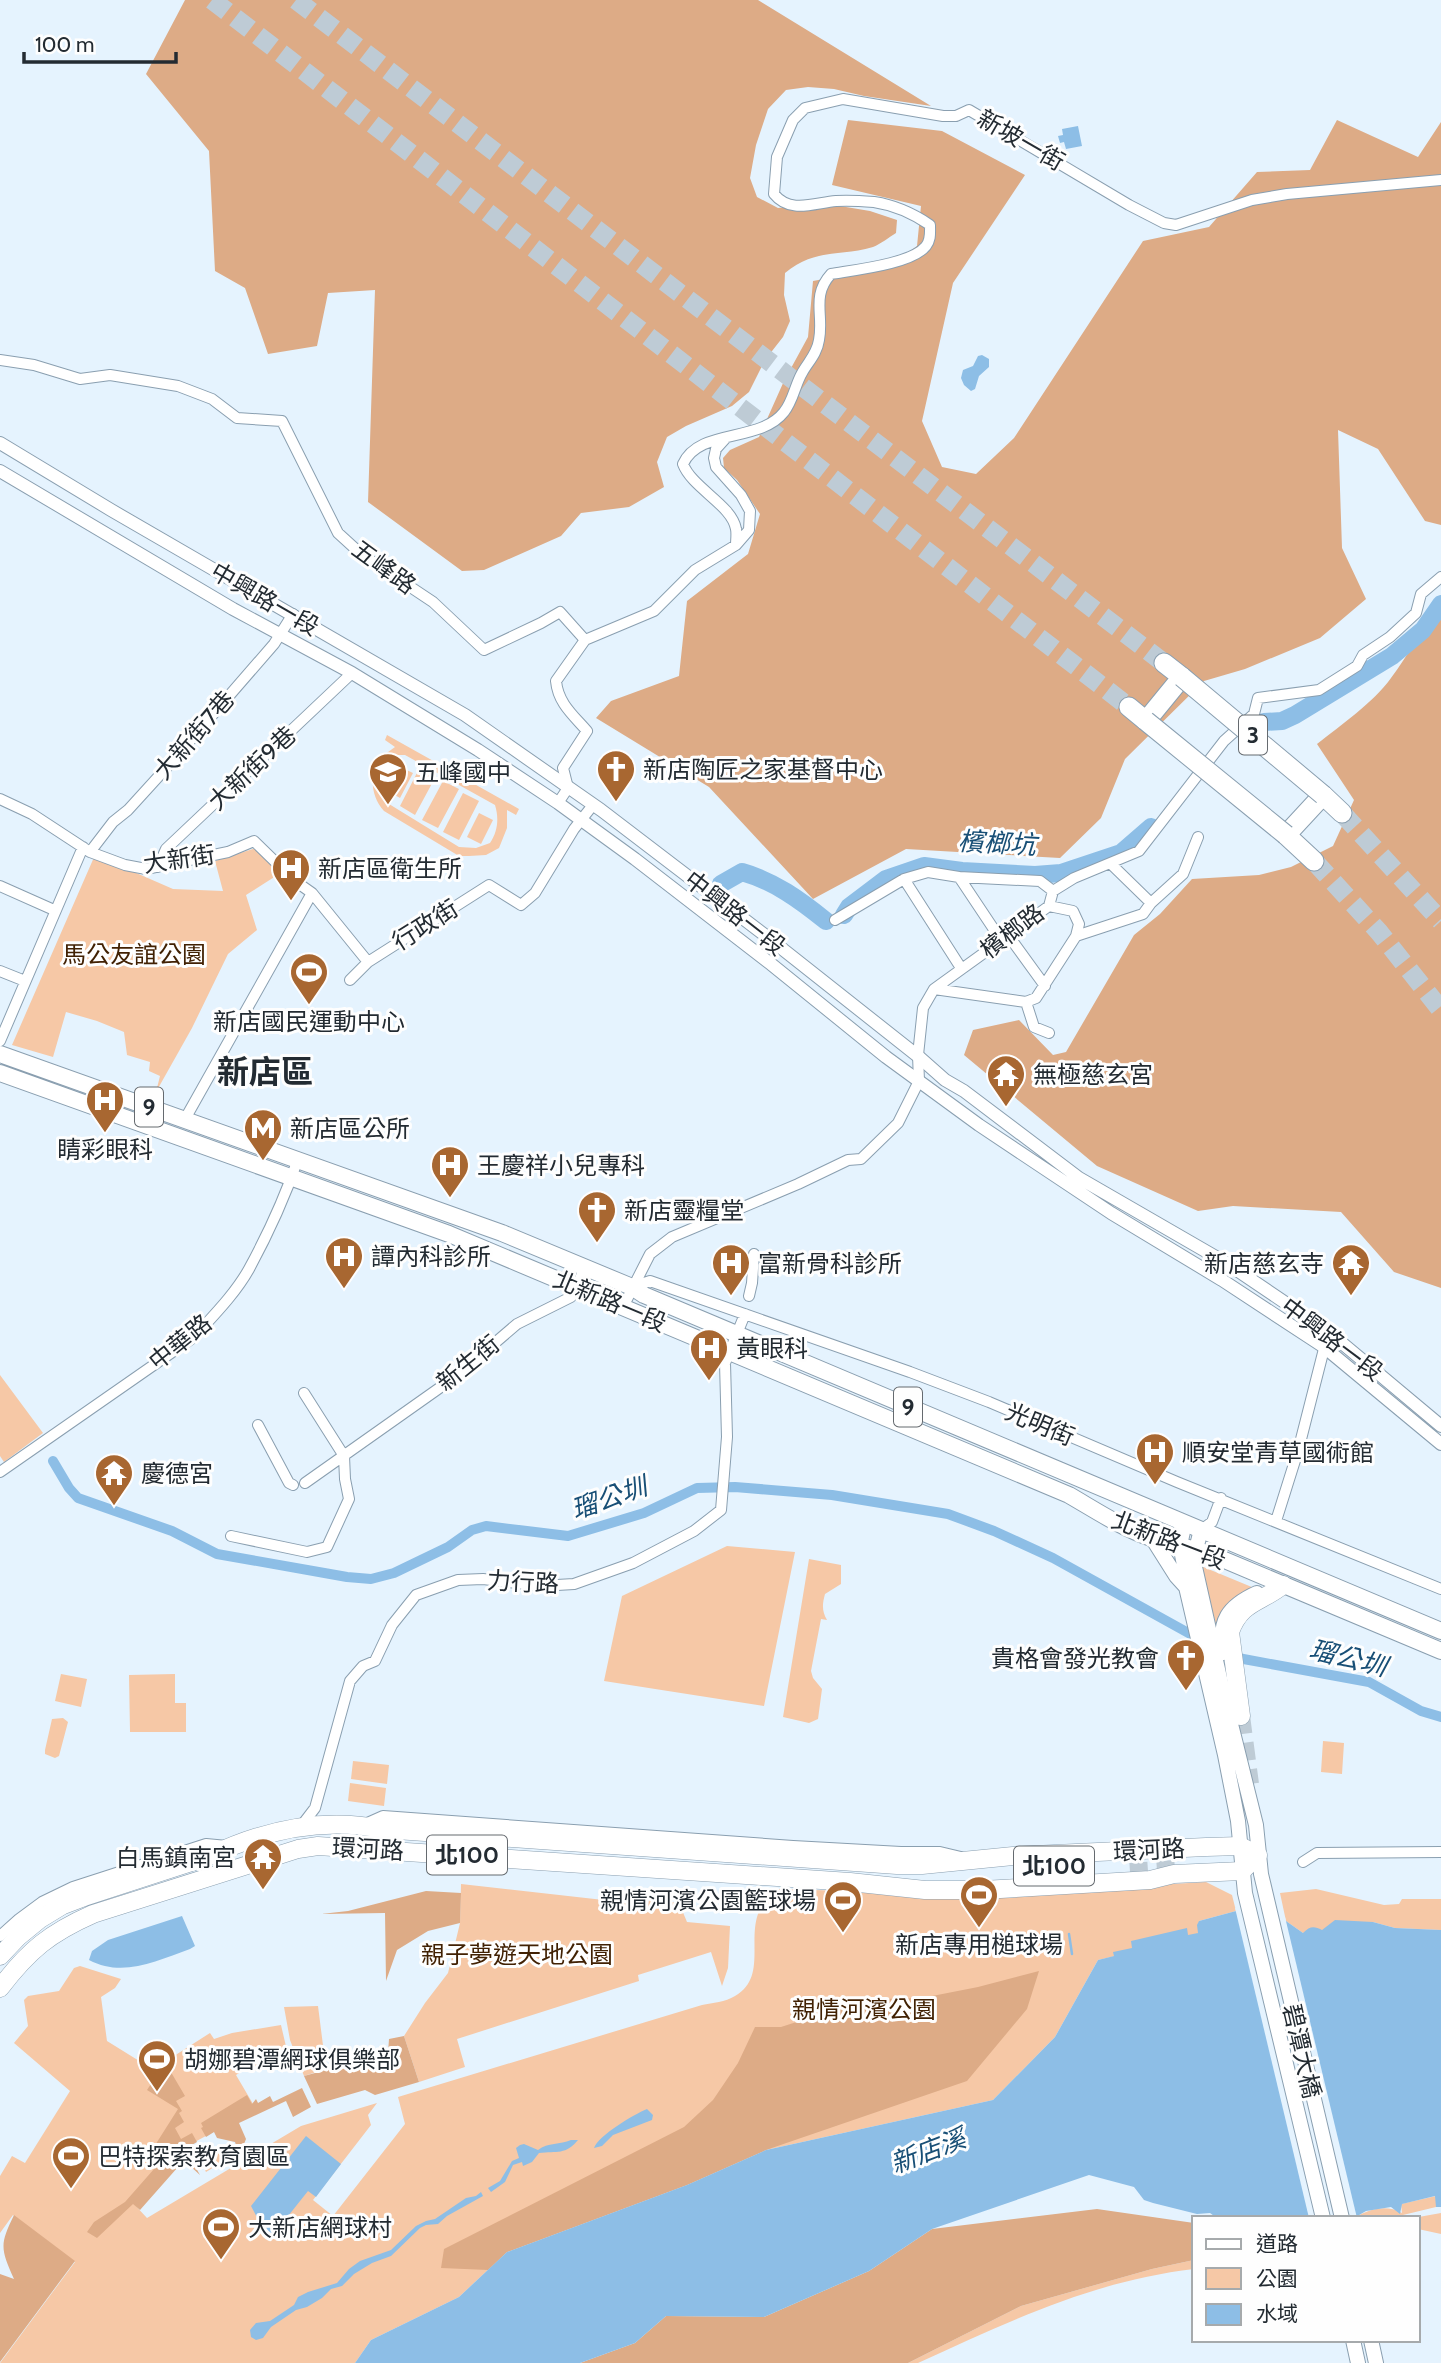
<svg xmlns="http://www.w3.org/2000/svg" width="1441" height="2363" font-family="Cabin,'Noto Sans TC',sans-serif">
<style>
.green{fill:#f6c8a6;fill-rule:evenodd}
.forest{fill:#ddab86}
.water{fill:#8dbee6}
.pier{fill:#e5f3fe}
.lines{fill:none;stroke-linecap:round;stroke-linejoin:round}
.stream{stroke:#8dbee6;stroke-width:2.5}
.canal{stroke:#8dbee6;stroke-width:10}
.river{stroke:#8dbee6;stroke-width:18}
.trunk-tunnel{stroke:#becbd5;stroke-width:18;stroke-dasharray:18 9;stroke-linecap:butt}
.motorway-tunnel{stroke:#becbd5;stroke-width:19;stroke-dasharray:19 10;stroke-linecap:butt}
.minor-casing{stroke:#8a9fb0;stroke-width:12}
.tertiary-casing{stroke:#8a9fb0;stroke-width:14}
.secondary-casing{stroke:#8a9fb0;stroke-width:16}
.primary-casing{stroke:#8a9fb0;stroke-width:18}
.trunk-casing{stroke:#8a9fb0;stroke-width:19}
.motorway-casing{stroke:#8a9fb0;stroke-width:21}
.minor{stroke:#fff;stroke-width:10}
.tertiary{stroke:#fff;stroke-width:12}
.secondary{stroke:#fff;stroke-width:14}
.primary{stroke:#fff;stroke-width:16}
.trunk{stroke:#fff;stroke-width:18}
.motorway{stroke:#fff;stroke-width:19}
.motorway-bridge-casing{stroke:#8a9fb0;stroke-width:21;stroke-linecap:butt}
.motorway-bridge{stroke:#fff;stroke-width:19}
.labels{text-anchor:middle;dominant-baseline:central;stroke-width:6;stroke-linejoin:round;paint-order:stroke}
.shield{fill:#fefefe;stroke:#656a6f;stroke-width:2}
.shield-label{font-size:23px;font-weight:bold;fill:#232b32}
.street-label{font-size:24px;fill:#232b32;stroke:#fefefe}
.poi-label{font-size:24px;fill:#232b32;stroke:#fefefe;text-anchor:start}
.park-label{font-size:24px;fill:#412103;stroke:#fefefe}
.water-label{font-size:26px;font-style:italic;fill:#184f76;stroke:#fefefe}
.district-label{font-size:32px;font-weight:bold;fill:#232b32;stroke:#fefefe}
</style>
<rect width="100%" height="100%" fill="#e5f3fe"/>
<path class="green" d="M387,735L519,809L516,815L507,810V828L499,848L486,855L469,856H459L384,811C371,797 370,778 377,760L395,747L385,740ZM398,755H405L495,805C499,818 498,831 490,843L476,848L459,847L389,804C374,787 379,766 398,755Z
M398,766L413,773L400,798L386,790Z
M420,767L436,776L415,815L400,806Z
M443,781L459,789L438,828L422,820Z
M463,793L479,801L459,840L443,832Z
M479,813L493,820L481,844L467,837Z
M256,848L279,874L246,895L257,930L228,954L192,1028L156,1092L160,1076L149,1071L150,1062L127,1055L124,1032L97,1021L66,1012L53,1057L12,1045L95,855L173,889L223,891L215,861Z
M0,1375L43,1433L4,1462L0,1456Z
M727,1546L795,1552L764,1706L604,1681L622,1596Z
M809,1559L841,1565V1584L825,1594C822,1605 822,1611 827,1620L821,1619L811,1671L813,1678L822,1689L818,1719L809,1723L783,1717Z
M1201,1566L1259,1590L1217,1629Z
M61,1674L87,1679L81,1707L55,1701Z
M175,1674V1703H186V1732H130L129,1675Z
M63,1718L68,1722L59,1756L55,1758L45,1754V1750L52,1719Z
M1323,1741L1344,1743L1342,1774L1321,1772Z
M353,1761L389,1765L387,1784L351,1779Z
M350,1783L386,1788L384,1806L348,1801Z
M1206,1882L1232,1895L1236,1911L1199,1921L1198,1933L1193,1938L1098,1960L1055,2037L993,2100L766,2150L687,2185L507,2252L459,2297L371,2340L355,2363H0L75,2262L13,2215L0,2233V2176L12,2156L25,2163L70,2091L14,2043L28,2026L24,2000L28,1996L59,1991L74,1968L80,1966L121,1979L115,1988L101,1997L107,2041L157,2072L163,2063L210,2033L214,2039L232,2033L281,2025L288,2055L252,2072L249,2067L236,2075L256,2109L165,2158L133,2203L147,2218L301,2126L377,2103L368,2115L371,2125L313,2200L333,2216L405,2124L398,2097L702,2005C713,2003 725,2002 735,1996C766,1978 748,1942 758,1914C762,1904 771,1896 779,1889L986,1895Z
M461,1884L648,1905L649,1899L679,1903L687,1922L730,1926L728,1968L722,1986L711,1952L638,1975L639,1981L457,2039L465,2067L419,2082L404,2036L425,2003L448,1973L460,1923Z
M1316,1889L1384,1905L1399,1904L1402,1899H1441V1930L1395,1928L1373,1922L1303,1933L1286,1921L1280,1893Z
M318,2006L326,2069L304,2076L290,2040L284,2007Z
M219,2148L226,2149L232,2156L206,2172L199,2159Z
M1436,2196V2207L1403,2215L1404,2218H1354C1369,2209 1386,2204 1402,2213L1401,2204Z
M1441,2213V2234L1418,2229V2218H1413Z
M1194,2260V2269C1093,2281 1010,2321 918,2363H908L1021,2306L1152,2269Z"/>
<path class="forest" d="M185,0H758L931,106L864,96L834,89L808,87L786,90L768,109L756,145L750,178L757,197L778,208L828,204L870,211L897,220L896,233C889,237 881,244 873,247C839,257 815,248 785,273L784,295L790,321L783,337L765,360L749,392L732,406L686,426L667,437L657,462L664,487L629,507L581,513L561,536L484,570L462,571L368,502L375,290L328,293L317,346L268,354L245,288L215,271L209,151L146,74Z
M848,120L942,131L1025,175L953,283L922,421L942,467L976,474L1014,438L1143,241L1209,227L1257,172L1310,170L1337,120L1418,157L1441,122V525L1425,521L1378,449L1338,430L1342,548L1366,599L1320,638L1245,669L1204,681L1125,759L1101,818L1060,858L906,849L813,899L709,787L596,718L611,701L679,676L687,601L748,554L760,514L737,480L724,468L723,458L730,450L759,437L784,381L808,337L813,281L888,267L917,246L921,206L832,185Z
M1441,605V1288L1394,1272L1341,1212L1233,1206L1198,1211L1097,1166L964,1055L973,1030L1019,1020L1053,1055L1066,1052L1134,935L1160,914L1192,879L1259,875L1291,867L1333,846L1354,800L1317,744C1341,725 1373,703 1391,678C1409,654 1422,628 1441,605Z
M426,1891L461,1893L460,1923L428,1931L397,1950L386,1981L385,1913L321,1914L348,1911Z
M1039,1971L1027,2009L967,2081L766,2150L687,2185L507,2252L488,2270L441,2268L444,2249L684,2127L713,2100L738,2063L755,2027H781L852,2004L879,1999L922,1998L978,1987Z
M404,2036L419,2082L375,2095L365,2090L317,2104L304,2076L388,2053L389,2039Z
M165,2062L185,2096L176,2101L182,2111L179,2113L184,2122L175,2128L181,2139L192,2133L197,2142L185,2149L200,2175L190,2166L178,2167L140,2210L133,2204L97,2238L87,2232L94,2222L125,2202L154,2169L152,2150L178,2109L147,2090Z
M302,2088L311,2107L293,2117L286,2101L239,2123L246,2139L244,2144L236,2145L235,2142L217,2138L214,2132L206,2137L201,2128L203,2127L201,2123L247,2095L252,2104L256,2099L258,2103L270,2096L273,2102Z
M1097,2209L1194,2223V2260L1152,2269L1021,2306L908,2363H580L635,2343L666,2316L764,2317L869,2271L932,2229Z
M14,2215L75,2261L0,2362V2274L14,2279C0,2248 0,2244 14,2215Z"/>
<path class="water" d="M1078,126L1082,146L1066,149L1064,142L1060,143L1058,136L1063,135L1062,129Z
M982,355L989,359V367L979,376L975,389L971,391L964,385L961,378L963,370L973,366L978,356Z
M1236,1911L1286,1921L1303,1933C1310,1926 1314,1926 1322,1930L1335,1920L1373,1922L1395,1928L1441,1930V2207H1436L1435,2196L1402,2204L1400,2214L1391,2207L1366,2211L1354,2218H1217L1210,2213L1197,2214L1153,2203L1144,2200L1134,2187L1089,2175L932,2229L869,2271L764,2317L666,2316L635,2343L580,2363H355L371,2340L459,2297L507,2252L687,2185L766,2150L993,2100L1055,2037L1098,1960L1114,1956L1113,1952L1132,1948L1131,1941L1187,1928L1188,1935L1198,1933L1197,1925L1199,1921Z
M182,1916L195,1946L190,1949C156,1961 123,1978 89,1960L92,1951L108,1940Z
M647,2109L653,2115L652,2120L613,2135L602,2146L594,2148C599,2135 633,2115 647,2109Z
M306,2136L341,2164L316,2197L308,2191L269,2240L251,2206Z
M571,2140H578C566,2155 557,2151 539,2153L532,2162L523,2166L522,2162L513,2165L505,2182L491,2192L488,2188L500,2181L512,2161L519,2158L516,2148L520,2145L524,2144L538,2150C548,2142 560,2145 571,2140Z
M481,2192L483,2196L447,2216L438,2224L426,2225L420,2228L391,2256L372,2263L354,2274L342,2286L331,2289L322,2298L307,2307L296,2310L271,2327L263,2338L256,2340L251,2337L250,2330L256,2323L270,2321L294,2305L298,2297L308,2292L337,2283L349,2269L360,2261L391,2250L416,2226L426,2221L435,2219L466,2198L476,2196Z"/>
<path class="pier" d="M1235,1908L1285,1917L1357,2218H1309Z"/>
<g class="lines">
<path class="stream" d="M1069,1934L1072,1954"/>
<path class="canal" d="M53,1461L69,1488L78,1498L172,1531L217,1554L347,1577L371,1579L394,1573L448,1547L472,1530L486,1526L568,1536L644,1513L697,1488L735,1487L832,1495L948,1514L994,1531L1053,1558L1192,1635
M1238,1658L1369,1682L1421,1711L1441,1717"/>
<path class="river" d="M1264,722L1282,721L1295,715L1392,656L1423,630L1441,604
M721,884L742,872C774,881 800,900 826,921
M844,915L849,907L886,879L924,866L962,871L1035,875L1061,873L1121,853L1151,827"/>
<path class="trunk-tunnel" d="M1241,1716L1250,1784
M1130,1872L1175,1869"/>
<path class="motorway-tunnel" d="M212,0L1129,707
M296,0L1164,663
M1342,813L1441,921
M1314,861L1379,932L1441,1010"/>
<defs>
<path id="minor" d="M0,360L34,365L80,379L110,375L178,386L212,399L237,418L282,421L338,533L361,554L433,602L484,650L541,623L560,612L585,640
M736,545C736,540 737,534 736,529C732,505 692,488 683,464C699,428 760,443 784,412C793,401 795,385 802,373C808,362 817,354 819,340C824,315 811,296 831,274C854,270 912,264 926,246C931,240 930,233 930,225C914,214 894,205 874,202C862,201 848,200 836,201C814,203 790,214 774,194L777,157L793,120L805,108L843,99L943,116H956L969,110L1129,205L1164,223L1176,225L1252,200L1287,194L1441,180
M0,799L32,814L90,852L125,865L146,869L228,852L254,841L295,881L312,893L368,962
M558,803L568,788L563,768L587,731C573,715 558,703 556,681L585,640L654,611L695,570L736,545L749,530L750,511L741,495L716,467L714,458L716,449L725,439
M90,852L113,822L128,810L169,765L274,644L293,614
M1111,864L1151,903L1183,874L1198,837
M158,867L166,849L352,673
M959,877L1001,940
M904,879L961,968
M0,886L54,910
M1049,906L1073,911L1079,924L1076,936
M835,920L904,879L928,872L959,877L1040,881L1053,891
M1008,935L1045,986
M0,971L25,981
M350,980L368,962L489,885L521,905L535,893L574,829L593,805
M934,989L1026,1002L1036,998L1076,936L1143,914L1151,903
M1026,1002L1034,1027L1049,1033
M0,1041L83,847
M185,1119L312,893
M632,1287L650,1281L910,1372L989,1402L1177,1482L1441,1589
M749,1296L752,1283L754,1254
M623,1307L650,1254L672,1237L798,1184L848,1160L861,1159L898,1123L919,1081L918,1055L923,1008L934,989L1049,906L1053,891L1074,878L1139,851L1224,741L1254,714L1258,698L1319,690L1357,666L1363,655L1390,637L1416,613L1421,594L1441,577
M258,1425L289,1483L293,1485
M0,1472L194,1337C213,1316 235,1294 249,1269C268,1234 285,1197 298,1159
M305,1483L455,1377L517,1324L571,1297L585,1268
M1276,1521L1298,1451L1326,1341
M1201,1530L1212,1522L1221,1498
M231,1536L307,1552L327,1547L349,1499L345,1479L344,1456L304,1393
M365,1824L383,1816L793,1846L901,1852H940L961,1857
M302,1825L315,1808L350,1681L363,1666L375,1661L392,1625L416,1595L458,1580L483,1579L540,1586L574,1584L633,1563L694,1531L721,1510L727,1437L725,1363L745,1314
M1303,1862L1317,1853L1441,1852
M0,1936L19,1919L42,1902L73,1887L206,1844L227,1846"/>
<path id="tertiary" d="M0,443L111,510L465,715L601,810L766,936L919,1057L945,1080L964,1091L1079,1178L1228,1264L1330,1333L1441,1426
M0,471L233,609L352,673L478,750L558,803L635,859L771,964L886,1057L979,1125L1111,1213L1222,1280L1324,1347L1441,1444"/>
<path id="secondary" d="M1185,1523L1180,1545L1186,1575V1587L1225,1755L1238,1821L1245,1893L1323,2218
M1201,1530L1196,1549L1195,1567L1224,1696L1256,1825L1261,1874L1342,2218
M1152,1538L1176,1576L1186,1587
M1223,1653C1218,1621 1228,1606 1257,1593
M1353,2340L1358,2363
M1371,2340L1376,2363"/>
<path id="primary" d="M0,1054L502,1233L632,1287L644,1295L1441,1631
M0,1073L449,1234L1069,1495C1095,1510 1122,1528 1151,1538C1172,1545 1194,1548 1215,1556L1441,1651"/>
<path id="trunk" d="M1241,1716L1230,1632C1241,1601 1261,1603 1283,1585
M0,1956L18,1937L40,1919L63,1905L84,1897L210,1856C264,1830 323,1817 382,1829L897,1865H922L1013,1856L1206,1847L1240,1846L1258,1855
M0,1988C29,1950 50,1933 93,1914L298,1849L318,1846L850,1882L925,1890H983L1150,1880L1174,1874L1242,1871L1258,1855"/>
<path id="motorway" d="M1129,707L1146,721L1182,677L1164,663
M1314,861L1286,835L1323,795L1342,813"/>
</defs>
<use href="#minor" class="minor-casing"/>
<use href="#tertiary" class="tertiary-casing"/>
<use href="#secondary" class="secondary-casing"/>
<use href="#primary" class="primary-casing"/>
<use href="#trunk" class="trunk-casing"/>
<use href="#motorway" class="motorway-casing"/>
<use href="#minor" class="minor"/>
<use href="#tertiary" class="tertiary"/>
<use href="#secondary" class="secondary"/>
<use href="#primary" class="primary"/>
<use href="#trunk" class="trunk"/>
<use href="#motorway" class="motorway"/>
<defs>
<path id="motorway-bridge" d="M1182,677L1323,795
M1146,721L1286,835"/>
</defs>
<use href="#motorway-bridge" class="motorway-bridge-casing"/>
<use href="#motorway-bridge" class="motorway-bridge"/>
</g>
<defs>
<symbol id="church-pin" viewBox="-11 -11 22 30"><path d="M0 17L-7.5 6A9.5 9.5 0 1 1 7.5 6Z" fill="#a86731" stroke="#fefefe"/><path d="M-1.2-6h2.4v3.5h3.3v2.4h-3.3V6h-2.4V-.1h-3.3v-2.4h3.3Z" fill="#fff"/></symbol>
<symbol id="school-pin" viewBox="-11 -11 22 30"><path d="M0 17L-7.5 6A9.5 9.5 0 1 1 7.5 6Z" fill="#a86731" stroke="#fefefe"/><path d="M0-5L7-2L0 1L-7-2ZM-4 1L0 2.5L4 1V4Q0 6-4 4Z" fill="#fff"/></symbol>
<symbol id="hospital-pin" viewBox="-11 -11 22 30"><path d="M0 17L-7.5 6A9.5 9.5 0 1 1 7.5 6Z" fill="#a86731" stroke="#fefefe"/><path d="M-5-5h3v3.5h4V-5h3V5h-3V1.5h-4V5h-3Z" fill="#fff"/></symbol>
<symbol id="stadium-pin" viewBox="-11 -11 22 30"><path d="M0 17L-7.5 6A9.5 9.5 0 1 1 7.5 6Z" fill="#a86731" stroke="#fefefe"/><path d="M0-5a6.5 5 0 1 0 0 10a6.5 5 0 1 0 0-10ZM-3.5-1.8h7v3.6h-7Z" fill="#fff"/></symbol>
<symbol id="temple-pin" viewBox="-11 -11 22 30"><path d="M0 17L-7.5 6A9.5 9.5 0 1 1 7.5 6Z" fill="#a86731" stroke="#fefefe"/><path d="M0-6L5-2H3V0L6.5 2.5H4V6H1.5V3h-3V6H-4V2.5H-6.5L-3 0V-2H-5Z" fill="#fff"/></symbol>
<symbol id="metro-pin" viewBox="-11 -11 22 30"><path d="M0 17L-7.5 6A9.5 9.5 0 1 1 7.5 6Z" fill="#a86731" stroke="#fefefe"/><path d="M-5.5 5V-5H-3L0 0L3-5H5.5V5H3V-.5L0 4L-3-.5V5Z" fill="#fff"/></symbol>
</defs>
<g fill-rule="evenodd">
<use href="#church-pin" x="594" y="747" width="44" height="60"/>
<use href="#school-pin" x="366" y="750" width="44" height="60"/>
<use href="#hospital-pin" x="269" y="846" width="44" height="60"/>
<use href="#stadium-pin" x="287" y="950" width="44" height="60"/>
<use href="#temple-pin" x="984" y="1052" width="44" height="60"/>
<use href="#hospital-pin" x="83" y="1078" width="44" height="60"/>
<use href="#metro-pin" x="241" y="1106" width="44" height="60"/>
<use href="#hospital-pin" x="428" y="1143" width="44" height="60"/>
<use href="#church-pin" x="575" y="1188" width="44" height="60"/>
<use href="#hospital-pin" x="322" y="1234" width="44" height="60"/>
<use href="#hospital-pin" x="709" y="1241" width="44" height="60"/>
<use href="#temple-pin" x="1329" y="1241" width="44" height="60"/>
<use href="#hospital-pin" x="687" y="1326" width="44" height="60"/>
<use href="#hospital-pin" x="1133" y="1430" width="44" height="60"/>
<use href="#temple-pin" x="92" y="1451" width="44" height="60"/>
<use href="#church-pin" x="1164" y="1636" width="44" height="60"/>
<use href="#temple-pin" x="241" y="1835" width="44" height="60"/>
<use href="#stadium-pin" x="957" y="1873" width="44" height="60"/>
<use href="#stadium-pin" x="821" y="1878" width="44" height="60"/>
<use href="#stadium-pin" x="135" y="2037" width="44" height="60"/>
<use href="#stadium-pin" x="49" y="2134" width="44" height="60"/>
<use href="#stadium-pin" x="199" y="2205" width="44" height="60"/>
</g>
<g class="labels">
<g class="shield">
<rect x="1239" y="715.5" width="28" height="39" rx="5"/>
<rect x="135" y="1087.5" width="28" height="39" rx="5"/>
<rect x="894" y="1387.5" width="28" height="39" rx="5"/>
<rect x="427" y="1835.5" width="80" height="39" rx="5"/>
<rect x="1014" y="1846.5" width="80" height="39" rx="5"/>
</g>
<g class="shield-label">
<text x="1253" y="735">3</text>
<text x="149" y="1107">9</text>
<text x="908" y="1407">9</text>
<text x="467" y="1855">北100</text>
<text x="1054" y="1866">北100</text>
</g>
<g class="street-label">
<text transform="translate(1021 140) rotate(30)">新坡一街</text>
<text transform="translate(384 567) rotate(36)">五峰路</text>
<text transform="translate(265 599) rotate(30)">中興路一段</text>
<text transform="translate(194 735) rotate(-49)">大新街7巷</text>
<text transform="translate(252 768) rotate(-43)">大新街9巷</text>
<text transform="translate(179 859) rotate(-8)">大新街</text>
<text transform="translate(735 913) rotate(38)">中興路一段</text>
<text transform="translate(425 925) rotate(-32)">行政街</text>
<text transform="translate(1012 931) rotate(-37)">檳榔路</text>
<text transform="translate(610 1301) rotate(23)">北新路一段</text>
<text transform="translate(1332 1339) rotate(37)">中興路一段</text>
<text transform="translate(180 1342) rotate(-39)">中華路</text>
<text transform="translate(468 1363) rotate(-39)">新生街</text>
<text transform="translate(1040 1424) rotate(23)">光明街</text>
<text transform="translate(1169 1540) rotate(21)">北新路一段</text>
<text transform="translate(523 1582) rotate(3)">力行路</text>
<text transform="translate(368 1849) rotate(3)">環河路</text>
<text transform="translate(1149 1850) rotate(-3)">環河路</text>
<text transform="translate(1302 2051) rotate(77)">碧潭大橋</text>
</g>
<g class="poi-label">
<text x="643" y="769">新店陶匠之家基督中心</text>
<text x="415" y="772">五峰國中</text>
<text x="318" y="868">新店區衛生所</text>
<text x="309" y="1021" text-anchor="middle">新店國民運動中心</text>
<text x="1033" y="1074">無極慈玄宮</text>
<text x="290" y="1128">新店區公所</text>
<text x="105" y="1149" text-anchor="middle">睛彩眼科</text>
<text x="477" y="1165">王慶祥小兒專科</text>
<text x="624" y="1210">新店靈糧堂</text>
<text x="371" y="1256">譚內科診所</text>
<text x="758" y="1263">富新骨科診所</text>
<text x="1324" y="1263" text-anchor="end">新店慈玄寺</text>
<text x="736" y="1348">黃眼科</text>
<text x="1182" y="1452">順安堂青草國術館</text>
<text x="141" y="1473">慶德宮</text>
<text x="1159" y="1658" text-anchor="end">貴格會發光教會</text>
<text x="236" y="1857" text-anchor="end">白馬鎮南宮</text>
<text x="816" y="1900" text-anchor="end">親情河濱公園籃球場</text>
<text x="979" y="1944" text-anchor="middle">新店專用槌球場</text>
<text x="184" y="2059">胡娜碧潭網球俱樂部</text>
<text x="98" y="2156">巴特探索教育園區</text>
<text x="248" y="2227">大新店網球村</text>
</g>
<g class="park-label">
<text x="134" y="954">馬公友誼公園</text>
<text x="517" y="1954">親子夢遊天地公園</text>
<text x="864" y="2009">親情河濱公園</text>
</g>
<g class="water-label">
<text transform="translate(997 843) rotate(3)">檳榔坑</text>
<text transform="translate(609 1498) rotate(-19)">瑠公圳</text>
<text transform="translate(1348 1658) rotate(14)">瑠公圳</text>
<text transform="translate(928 2151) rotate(-21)">新店溪</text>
</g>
<g class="district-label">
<text x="265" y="1071">新店區</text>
</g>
</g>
<rect x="1192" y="2216" width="228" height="126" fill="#fefefe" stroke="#a6aaac" stroke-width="2"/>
<rect x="1206" y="2239" width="35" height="10" fill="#ffffff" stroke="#a6aaac" stroke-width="2"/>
<text x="1256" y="2251" font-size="21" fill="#232b32">道路</text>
<rect x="1206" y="2268" width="35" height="21" fill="#f6c8a6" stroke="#a6aaac" stroke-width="2"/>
<text x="1256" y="2286" font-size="21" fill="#232b32">公園</text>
<rect x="1206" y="2304" width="35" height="21" fill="#8dbee6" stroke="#a6aaac" stroke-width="2"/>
<text x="1256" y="2321" font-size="21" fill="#232b32">水域</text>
<path d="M24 52v10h152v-10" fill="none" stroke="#232b32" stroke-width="3.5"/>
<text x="35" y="52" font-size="21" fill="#232b32" stroke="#fefefe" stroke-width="5" paint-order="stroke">100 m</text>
</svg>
